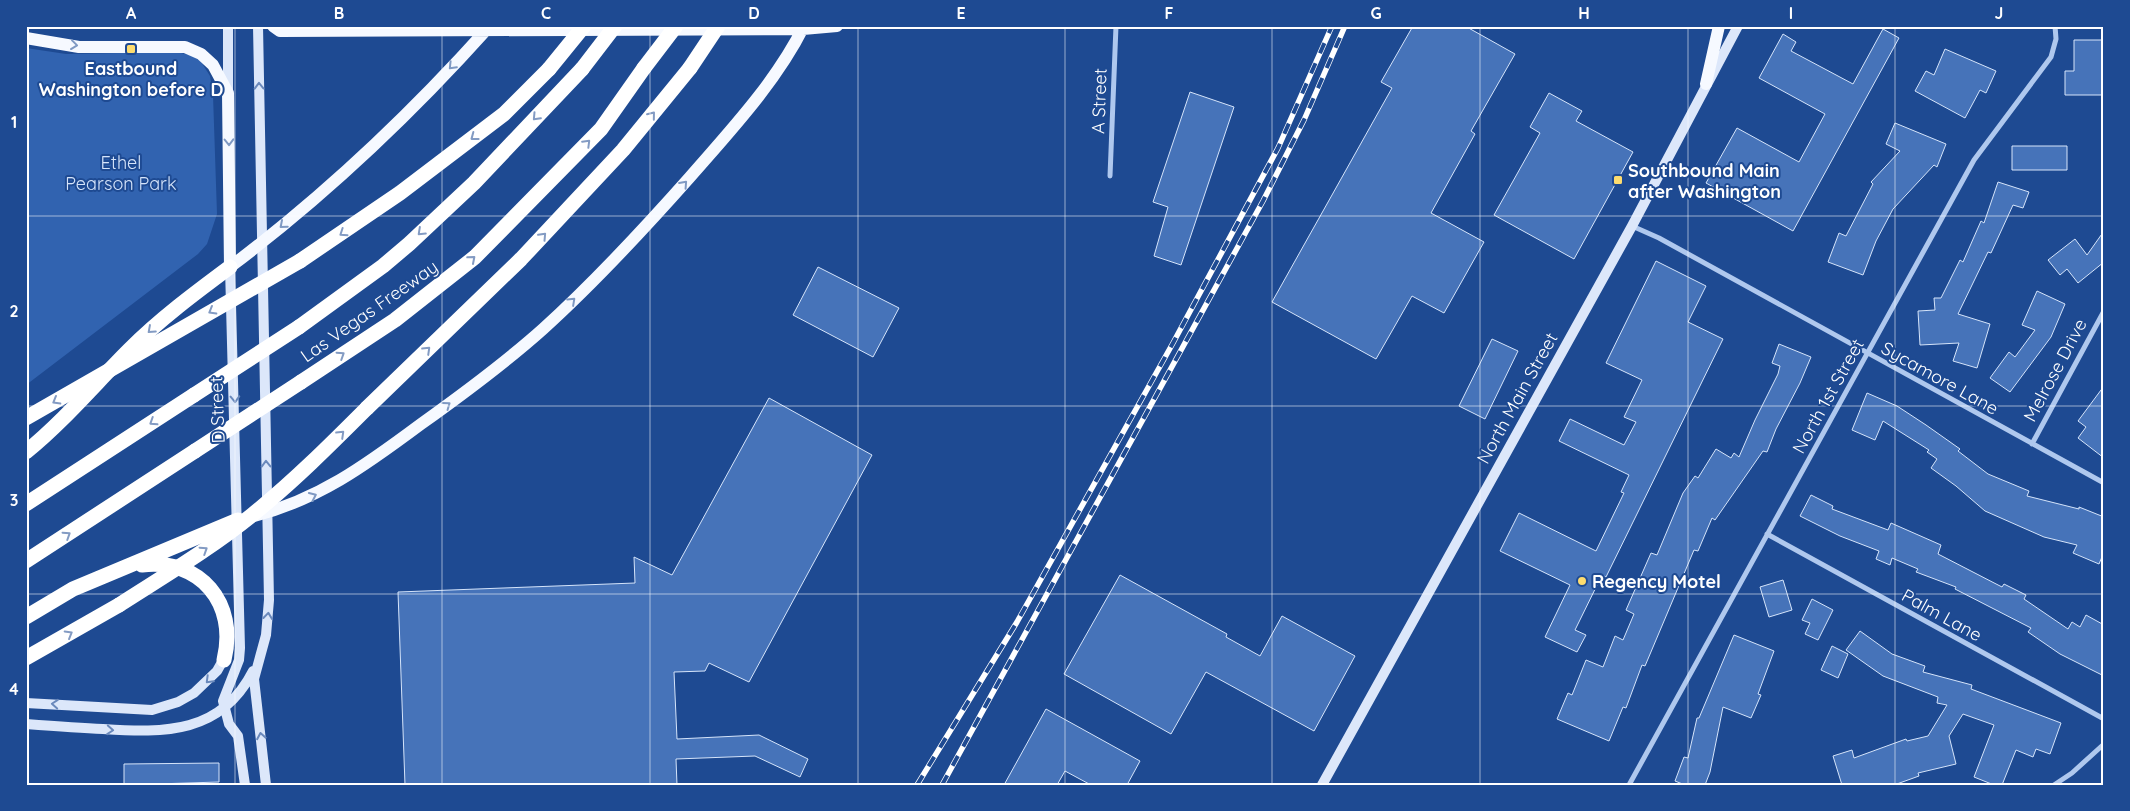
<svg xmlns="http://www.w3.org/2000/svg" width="2130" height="811" font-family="Quicksand,sans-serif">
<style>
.green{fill:#3163b0}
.building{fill:#4673b9;stroke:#d5e4fa}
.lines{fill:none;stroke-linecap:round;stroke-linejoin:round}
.street{stroke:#afc8ee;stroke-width:5}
.secondary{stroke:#dce7fa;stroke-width:10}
.primary{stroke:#f6f9ff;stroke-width:12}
.highway{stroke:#fff;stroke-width:15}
.rail-casing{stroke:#fff;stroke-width:5.5}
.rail{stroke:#1e4a92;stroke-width:4;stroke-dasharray:11;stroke-linecap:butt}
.highway-bridge{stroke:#fff;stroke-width:15}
.oneway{stroke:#7f99c3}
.oneway2{stroke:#6a89bc}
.oneway3{stroke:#839bc3}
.grid{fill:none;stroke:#fff;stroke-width:1;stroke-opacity:0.55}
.poi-dot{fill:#fddc6f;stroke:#1e4a92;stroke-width:2}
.labels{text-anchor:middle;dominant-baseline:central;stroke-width:4;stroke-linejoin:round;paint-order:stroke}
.poi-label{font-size:18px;font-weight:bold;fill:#fff;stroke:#1e4a92;text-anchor:start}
.street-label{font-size:18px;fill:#fff;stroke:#1e4a92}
.park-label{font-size:18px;fill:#d5e4fa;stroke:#1e4a92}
.neatline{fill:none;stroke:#fff;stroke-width:2}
.grid-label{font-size:16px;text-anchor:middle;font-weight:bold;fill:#fff}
</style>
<rect width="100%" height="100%" fill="#1e4a92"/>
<path class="green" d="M26,48L66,54L177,52L198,57L210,76L213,95L217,214L207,244L198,254L26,385Z"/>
<path class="building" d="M1413,26H1465L1515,54L1471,131L1475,134L1431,213L1484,242L1444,313L1412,296L1376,359L1272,302L1392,88L1381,82Z
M1883,29L1899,38L1793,231L1706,183L1737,128L1799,162L1825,114L1759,78L1783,34L1796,42L1791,51L1853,84Z
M2074,40H2104V95H2065V71H2074Z
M1945,49L1996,71L1986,93L1980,90L1965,118L1915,91L1926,71L1934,75Z
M1190,92L1234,107L1181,265L1154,256L1168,207L1153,202Z
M1549,93L1582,111L1576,121L1633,152L1574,259L1494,215L1540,133L1530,127Z
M1895,123L1946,144L1937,167L1934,165L1893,209L1876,241L1863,275L1828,262L1839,233L1846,236L1873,184L1871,182L1900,151L1886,144Z
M2012,146H2067V170H2012Z
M1998,182L2029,192L2023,208L2013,205L1991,253L1988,252L1958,314L1990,324L1977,368L1953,361L1959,343L1920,345L1918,311L1935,310L1934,298H1941L1960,260L1963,262L1981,221L1984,223Z
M2104,231V262L2078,283L2067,269L2060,275L2048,260L2075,239L2087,255Z
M1656,261L1706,286L1688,322L1723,339L1606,577L1602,575L1575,630L1586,635L1577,652L1545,637L1570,585L1500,551L1519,513L1596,551L1624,493L1621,492L1629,475L1559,441L1570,419L1624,445L1636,422L1624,417L1642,380L1606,363Z
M818,267L899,308L873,357L793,315Z
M2037,291L2065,304L2051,337L2010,392L1990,378L2009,352L2015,357L2035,330L2022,325Z
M1492,339L1518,351L1485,419L1459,406Z
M1779,344L1811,357L1800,383L1776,429L1767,452L1763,451L1715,520L1712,518L1698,551L1694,550L1645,666L1642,665L1626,708L1623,707L1609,741L1557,719L1568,693L1572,695L1586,660L1603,667L1615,636L1623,640L1634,614L1626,610L1651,553L1657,555L1683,493L1695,476L1698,478L1716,449L1731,458L1734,453L1739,457L1755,420L1778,374L1780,366L1772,363Z
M2104,386V458L2078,438L2086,427L2078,421Z
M1867,393L1897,406L1926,425L1960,449L1958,451L1988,474L2029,491L2027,496L2079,509V507L2104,517V552L2099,564L2073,553L2077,545L2044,537L1985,511L1956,486L1931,468L1937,459L1927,452L1929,450L1883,421L1875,440L1852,430Z
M769,398L872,455L749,682L709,663L705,671L674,672L677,739L759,735L808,759L800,777L755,756L676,759L677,785H405L398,592L635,583L634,557L672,575Z
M1811,495L1833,506L1832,509L1888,530L1891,523L1941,545L1938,554L2002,587L2004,584L2026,595L2024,599L2068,629L2072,622L2080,627L2086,615L2104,625V676L2060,654L2028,632L2031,628L1955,589L1956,587L1916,572L1918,569L1892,558L1890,565L1876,559L1879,551L1840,536L1800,516Z
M1120,575L1227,634L1226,637L1260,656L1282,616L1355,656L1314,731L1206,672L1171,734L1064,674Z
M1783,580L1792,610L1769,617L1760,587Z
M1812,599L1833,610L1818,640L1805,634L1810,623L1802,620Z
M1860,631L1892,654L1925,666L1923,672L1972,685L1971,689L2061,723L2050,754L2036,749L2033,757L2016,750L2002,785H1994L1974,777L1994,725L1963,714L1949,736L1956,764L1918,773L1919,776L1894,785H1842L1833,756L1852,750L1854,758L1906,739L1907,741L1928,736L1947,705L1937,703L1938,697L1883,676L1846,650Z
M1734,635L1774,651L1758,694L1761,695L1751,718L1723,707L1710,772L1705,785H1685L1675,781L1684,757L1688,758L1697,718H1699Z
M1832,646L1848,654L1838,678L1821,670Z
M1046,709L1140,761L1127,785H1091L1065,771L1057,785H1004Z
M219,763V782L124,785V764Z"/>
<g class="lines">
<path class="street" d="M1110,176L1116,26
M1632,226L1659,238L2104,483
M2032,444L2104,311
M1767,534L2104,719
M1629,785L1974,160L2051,57L2056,39L2055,26
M2054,785L2072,773L2104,744"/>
<path class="secondary" d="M228,26V93
M258,26L269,600L266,635L254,679L266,785
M230,267L240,648L239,660L223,701L229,724L238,736L245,785
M26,703L152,710L178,702L194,693L217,671L226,655
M26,724C52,726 78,728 103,729C165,733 221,734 253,671
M1322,785L1632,226L1738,26"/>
<path class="primary" d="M273,26L280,31L803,29L837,26
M26,38L79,47H185L201,54L213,65L228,93L230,267
M1706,84L1719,26
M230,267C323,197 410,115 488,28
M250,517C317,501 366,465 421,424C463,394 505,363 543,329C596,281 643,230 690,177C731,130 776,82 804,26"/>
<path class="highway" d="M300,261L400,193L504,114L549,69
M299,327L383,266L409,244L474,183L582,69
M301,382L395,320L475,257L601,129L644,68
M367,408L521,259L623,150L690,68
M26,452C64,421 95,384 129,350C160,319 195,293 230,267
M26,504L194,395
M26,561L195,451
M142,565C200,558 238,603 224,660
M26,617L73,589L238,520
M26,658L119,605"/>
<defs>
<path id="rail" d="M917,785L1017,622L1173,343L1278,148L1332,26
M942,785L1263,201L1304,120L1345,26"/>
</defs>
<use href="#rail" class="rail-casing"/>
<use href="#rail" class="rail"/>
<path class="highway-bridge" d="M644,68L676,26
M690,68L718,26
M549,69L584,26
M582,69L615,26
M194,395L299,327
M26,418L300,261
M195,451L301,382
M119,605C164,576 210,549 252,515C293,482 330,445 367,408"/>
</g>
<defs><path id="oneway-chevron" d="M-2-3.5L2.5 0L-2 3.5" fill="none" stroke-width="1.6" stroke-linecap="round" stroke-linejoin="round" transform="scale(1.25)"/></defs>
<g class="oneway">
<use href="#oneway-chevron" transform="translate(74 45) rotate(7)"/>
<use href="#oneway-chevron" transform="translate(452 66) rotate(134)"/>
<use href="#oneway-chevron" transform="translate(229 142) rotate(89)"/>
<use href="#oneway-chevron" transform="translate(684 184) rotate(-48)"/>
<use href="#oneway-chevron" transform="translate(283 225) rotate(139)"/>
<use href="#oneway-chevron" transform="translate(572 301) rotate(-43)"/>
<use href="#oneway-chevron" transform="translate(447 405) rotate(-36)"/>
<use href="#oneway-chevron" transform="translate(313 496) rotate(-25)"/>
</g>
<g class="oneway2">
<use href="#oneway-chevron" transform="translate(259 86) rotate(-91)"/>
<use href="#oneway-chevron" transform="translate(235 399) rotate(88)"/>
<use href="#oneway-chevron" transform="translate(266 464) rotate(-91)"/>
<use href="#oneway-chevron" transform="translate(268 616) rotate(-84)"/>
<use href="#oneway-chevron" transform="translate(209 680) rotate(135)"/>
<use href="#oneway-chevron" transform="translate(55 704) rotate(-176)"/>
<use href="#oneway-chevron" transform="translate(110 730) rotate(4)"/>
<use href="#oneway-chevron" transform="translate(261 736) rotate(-100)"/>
</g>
<g class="oneway3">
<use href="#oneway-chevron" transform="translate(652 115) rotate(-51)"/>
<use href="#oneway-chevron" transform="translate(536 117) rotate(133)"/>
<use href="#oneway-chevron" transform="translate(474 137) rotate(143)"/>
<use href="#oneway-chevron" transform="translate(587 143) rotate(-45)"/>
<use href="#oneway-chevron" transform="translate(421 232) rotate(137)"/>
<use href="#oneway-chevron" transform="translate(343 233) rotate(146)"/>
<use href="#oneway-chevron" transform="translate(543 236) rotate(-47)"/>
<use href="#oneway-chevron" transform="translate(472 259) rotate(-41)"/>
<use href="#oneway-chevron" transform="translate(212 311) rotate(150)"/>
<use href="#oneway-chevron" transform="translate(151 330) rotate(138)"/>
<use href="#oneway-chevron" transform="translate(427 350) rotate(-44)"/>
<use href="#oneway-chevron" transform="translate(341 355) rotate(-33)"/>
<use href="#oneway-chevron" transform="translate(56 401) rotate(150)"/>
<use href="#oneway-chevron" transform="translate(153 422) rotate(147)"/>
<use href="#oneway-chevron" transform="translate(341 434) rotate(-44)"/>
<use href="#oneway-chevron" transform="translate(67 535) rotate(-33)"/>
<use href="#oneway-chevron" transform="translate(204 550) rotate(-33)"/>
<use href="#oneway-chevron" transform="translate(69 634) rotate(-30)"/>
</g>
<path class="grid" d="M235,26V785M442,26V785M650,26V785M858,26V785M1065,26V785M1272,26V785M1480,26V785M1688,26V785M1895,26V785M26,216H2104M26,406H2104M26,594H2104"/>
<g class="poi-dot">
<rect x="126" y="44" width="10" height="10" rx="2.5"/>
<rect x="1613" y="175" width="10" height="10" rx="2.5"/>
<circle cx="1582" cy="581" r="5"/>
</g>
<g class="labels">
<g class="poi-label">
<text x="131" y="68" text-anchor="middle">Eastbound<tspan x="131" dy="21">Washington before D</tspan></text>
<text x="1628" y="170">Southbound Main<tspan x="1628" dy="21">after Washington</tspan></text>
<text x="1592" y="581">Regency Motel</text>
</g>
<g class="street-label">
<text transform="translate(1099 101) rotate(-88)">A Street</text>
<text transform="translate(369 311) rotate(-35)">Las Vegas Freeway</text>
<text transform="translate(2055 370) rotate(-62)">Melrose Drive</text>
<text transform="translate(1940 378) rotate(29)">Sycamore Lane</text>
<text transform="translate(1828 396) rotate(-61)">North 1st Street</text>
<text transform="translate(1517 398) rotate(-61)">North Main Street</text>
<text transform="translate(217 410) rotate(-92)">D Street</text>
<text transform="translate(1942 615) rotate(29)">Palm Lane</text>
</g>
<g class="park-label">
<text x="121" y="162">Ethel<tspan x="121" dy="21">Pearson Park</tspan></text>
</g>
</g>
<rect width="2130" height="811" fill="none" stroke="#1e4a92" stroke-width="55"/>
<rect x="28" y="28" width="2074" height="756" class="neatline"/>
<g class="grid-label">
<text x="131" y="19">A</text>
<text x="339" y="19">B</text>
<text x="546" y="19">C</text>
<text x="754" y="19">D</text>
<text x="961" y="19">E</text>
<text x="1169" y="19">F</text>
<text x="1376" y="19">G</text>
<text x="1584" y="19">H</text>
<text x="1791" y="19">I</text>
<text x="1999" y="19">J</text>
<text x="14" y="128">1</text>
<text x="14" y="317">2</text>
<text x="14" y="506">3</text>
<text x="14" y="695">4</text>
</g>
</svg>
